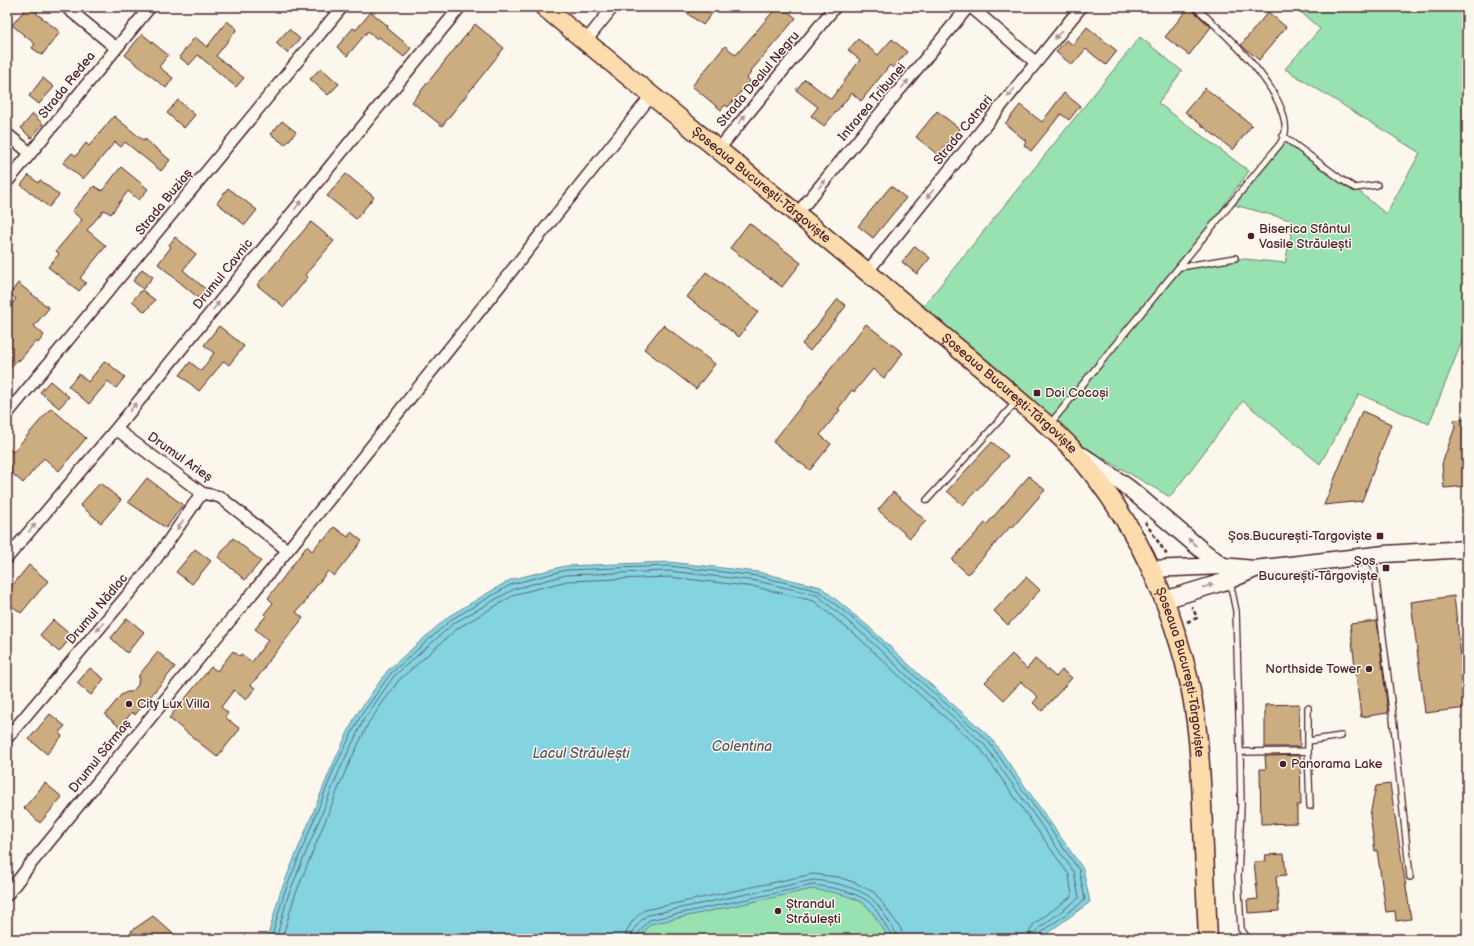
<svg xmlns="http://www.w3.org/2000/svg" width="1474" height="946" font-family="'Balsamiq Sans',sans-serif">
<style>
.green{fill:#98e1b0;stroke:#71806e}
.water{fill:#83d3e0;stroke:#6c8b98}
.lines{fill:none;stroke-linecap:round;stroke-linejoin:round}
.shore{stroke:#616773;stroke-width:1}
.building{fill:#cbad80;stroke:#4a1f2b}
.service-casing{stroke:#4a1f2b;stroke-width:8}
.minor-casing{stroke:#4a1f2b;stroke-width:14}
.secondary-casing{stroke:#4a1f2b;stroke-width:19}
.primary-casing{stroke:#4a1f2b;stroke-width:21}
.path{stroke:#4a1f2b;stroke-width:2.5;stroke-dasharray:4 3;stroke-linecap:butt}
.service{stroke:#fbf7ec;stroke-width:5.5}
.minor{stroke:#fbf7ec;stroke-width:11}
.secondary{stroke:#fbf7ec;stroke-width:16}
.primary{stroke:#fcdcac;stroke-width:18}
.oneway{fill:#ab9695}
.poi-dot{fill:#4a1f2b;stroke:#fbf7ec;stroke-width:1.5}
.labels{text-anchor:middle;dominant-baseline:central;stroke-width:3;stroke-linejoin:round;paint-order:stroke}
.street-label{font-size:13px;fill:#4a1f2b;stroke:#fbf7ec}
.poi-label{font-size:13px;fill:#4a1f2b;stroke:#fbf7ec;text-anchor:start}
.water-label{font-size:14px;font-style:italic;fill:#5b5561;stroke:#fbf7ec}
</style>
<rect width="100%" height="100%" fill="#fbf7ec"/>
<filter id="ink" filterUnits="userSpaceOnUse"><feTurbulence type="fractalNoise" baseFrequency=".025" numOctaves="2"/><feDisplacementMap in="SourceGraphic" scale="8" xChannelSelector="R" yChannelSelector="G"/><feConvolveMatrix kernelMatrix="1 2 1 2 8 2 1 2 1" color-interpolation-filters="sRGB"/></filter>
<g filter="url(#ink)">
<path class="green" d="M1295,7H1467V329L1429,424L1359,394L1320,464L1243,401L1170,497L1048,426L917,314L1140,37L1182,71L1158,103L1249,171L1180,266L1235,258L1285,263L1294,221L1231,204L1283,136L1355,188L1386,214L1420,153L1285,69L1320,29Z
M812,889C829,891 853,895 866,905C872,911 884,931 890,939H639L650,924Z"/>
<path class="water" d="M669,562L758,572L821,587L869,627L922,677L991,738L1083,869L1090,902L1045,935L1047,939H890C884,931 873,911 866,905C853,895 828,891 812,889L650,924L639,939H267L280,893L332,766L356,715L388,670L449,616L510,580L565,566Z"/>
<g class="lines">
<path class="shore" d="M271,939L284,894L335,767L360,717L391,673L452,619L512,584L566,570L669,566L758,576L819,591L867,630L919,680L988,741L1079,870L1085,900L1042,932L1041,935L1042,939
M276,939L288,896L340,769L364,719L394,676L454,623L514,589L566,575L669,571L757,581L817,595L863,634L916,684L984,744L1074,872L1079,898L1039,928L1036,933V939
M282,939L294,898L345,772L369,722L399,680L458,628L516,594L567,581L669,577L756,587L814,601L859,638L912,688L980,748L1069,875L1072,896L1034,924L1030,931V939
M625,939C625,929 636,915 645,910L813,874L838,877L856,883L875,893L901,929L904,939
M631,939C631,931 641,919 648,915L813,880C829,881 862,888 873,900C882,909 889,922 896,933L898,939
M636,939L637,935L649,920L813,885C830,887 854,891 869,902C876,908 886,927 892,935L893,939"/>
</g>
<path class="building" d="M27,7H41L36,13L60,32L42,55L32,48L35,44L12,25Z
M695,7H717L703,25L688,14Z
M777,7H782L796,18L750,72L751,73L747,78L750,81L728,107L725,105L721,110L692,86L725,46L736,55Z
M1189,7L1211,27L1189,55L1165,37Z
M371,12L388,26L387,28L411,48L404,57L379,37L377,39L368,31L347,56L337,47L353,28L356,30Z
M1268,12L1286,27L1259,60L1241,45Z
M227,21L237,29L216,56L244,78L236,87L198,55L189,65L179,57L195,37L207,47Z
M475,24L504,48L442,126L412,102Z
M1087,27L1117,51L1106,65L1086,49L1072,65L1056,52L1066,40L1073,45Z
M289,29L300,39L287,53L276,43Z
M142,34L168,55L159,67L173,78L166,88L125,55Z
M858,39L878,55L892,39L907,52L893,68L890,65L861,101L852,93L824,126L811,116L818,107L796,90L805,79L831,99L860,60L848,50Z
M321,68L339,84L328,95L310,79Z
M43,78L54,87L39,104L29,96Z
M1205,88L1252,125L1233,150L1185,112Z
M1064,93L1080,106L1069,120L1061,114L1031,151L1024,145L1026,141L1005,124L1020,105L1042,122Z
M178,100L195,115L184,128L167,113Z
M937,111L960,129L938,155L916,137Z
M33,114L43,124L31,138L21,128Z
M114,116L144,141L145,139L170,160L161,171L125,142L121,147L115,142L83,179L63,163L72,153L76,156L86,143L89,146Z
M282,121L296,132L285,145L271,134Z
M121,167L148,189L139,200L128,191L111,214L104,210L87,230L106,246L80,278L86,283L79,291L48,267L59,254L56,251L82,220L72,211L94,186L102,191Z
M346,174L374,197L356,219L327,196Z
M29,175L38,183L40,180L59,195L49,207L21,185Z
M891,186L906,198L873,238L858,226Z
M228,188L257,210L245,225L217,203Z
M311,222L334,241L305,275L308,277L284,307L257,285Z
M749,223L801,263L782,287L730,248Z
M175,237L196,254L183,270L209,292L202,301L158,264L171,247L169,245Z
M915,246L930,258L917,274L902,262Z
M142,269L153,277L143,289L133,281Z
M706,272L758,312L739,337L687,297Z
M18,283L49,308L34,326L44,335L38,343L36,341L19,361L18,359L7,372V310L16,299L10,294Z
M142,290L155,300L145,312L132,301Z
M838,299L846,306L810,351L802,344Z
M866,324L903,353L884,378L873,369L854,392L852,390L838,409L840,410L820,435L831,444L810,470L773,442Z
M663,325L715,364L696,389L644,349Z
M219,326L244,346L229,365L224,361L199,391L180,375L190,362L201,371L214,353L204,345Z
M105,361L125,377L116,388L108,381L89,404L68,386L79,374L88,382Z
M50,381L69,397L59,408L40,392Z
M51,408L86,438L59,471L44,458L23,483L7,469V447L13,452Z
M1362,411L1391,424L1362,501L1324,505Z
M1467,419V486L1444,488L1442,464L1455,427L1454,420Z
M992,442L1008,456L963,505L947,491Z
M1029,476L1045,490L1012,528L1010,527L968,574L952,560L985,523L987,524Z
M147,478L183,505L166,528L128,502Z
M100,483L121,500L101,523L80,505Z
M893,492L926,521L910,538L878,510Z
M334,527L348,537L351,532L362,541L334,576L328,571L306,599L307,600L296,612L303,618L264,667L265,668L251,685L255,688L246,700L234,690L221,707L228,713L225,717L240,729L217,757L169,718L211,667L217,671L233,651L239,656L241,654L252,662L268,640L255,629L266,616L264,614L273,603L268,598L307,546L312,551L322,539L324,540Z
M233,538L261,561L245,580L218,557Z
M195,549L211,561L192,584L176,572Z
M29,565L48,581L21,613L7,602V592Z
M1026,577L1040,590L1008,625L994,611Z
M1454,596L1467,708L1425,713L1411,602Z
M127,618L144,632L127,653L111,638Z
M53,620L72,636L59,652L40,635Z
M1377,621L1388,713L1361,717L1350,624Z
M158,652L175,667L135,715L132,712L120,727L105,715L121,695L127,692H132L138,685L139,675Z
M1012,654L1027,669L1035,659L1056,677L1062,670L1072,678L1042,711L1033,703L1038,697L1021,682L1004,700L985,682Z
M90,668L104,679L91,695L77,683Z
M1299,704L1300,747H1265V705Z
M50,714L65,726L59,733L62,736L47,754L29,739Z
M1300,755L1301,805H1297V823L1261,824L1260,769H1266L1265,756Z
M45,783L62,797L40,823L24,808Z
M1390,784L1411,919L1396,921L1395,911L1386,912L1377,850L1375,851L1370,815L1376,786Z
M1284,854L1286,875L1276,876L1279,911L1248,913L1247,900L1258,899L1254,862L1266,861L1265,855Z
M153,916L179,939H135L131,931Z"/>
<g class="lines">
<defs>
<path id="service" d="M1283,136L1342,180L1355,188L1377,185
M1180,267L1235,258
M1050,424L1280,144C1282,140 1285,136 1285,132C1286,130 1285,126 1285,123C1279,83 1225,33 1195,7
M927,500L1017,401
M1373,557L1394,726L1410,877
M1230,582L1236,611L1240,752L1241,805L1238,877L1241,929L1248,939
M1308,708V751
M1308,741L1341,736
M1240,752L1308,751L1310,806"/>
<path id="minor" d="M66,7L116,48
M971,7L1035,62
M585,42L613,7
M7,134L30,153
M718,150L835,7
M7,182L150,7
M797,214L968,7
M867,272L1081,7
M7,414L342,7
M116,429L202,493L220,497L287,550
M7,558L116,429L460,7
M7,738L146,573L202,493
M7,895L29,866L323,507L651,96"/>
<path id="secondary" d="M1083,456L1130,489L1204,552L1223,566
M1151,569L1223,566L1254,569L1385,554L1467,549
M1164,600L1230,580L1253,570"/>
<g id="primary">
<path id="s1" d="M544,7C670,112 799,213 924,320C960,350 996,380 1031,411C1046,424 1062,437 1075,452C1123,507 1158,573 1179,643C1196,696 1200,750 1202,805C1204,850 1206,894 1208,939"/>
</g>
</defs>
<use href="#service" class="service-casing"/>
<use href="#minor" class="minor-casing"/>
<use href="#secondary" class="secondary-casing"/>
<use href="#primary" class="primary-casing"/>
<path class="path" d="M1145,522L1167,555
M1187,622L1197,618L1192,606"/>
<use href="#service" class="service"/>
<use href="#minor" class="minor"/>
<use href="#secondary" class="secondary"/>
<use href="#primary" class="primary"/>
</g>
<defs><path id="oneway-solid" d="M-6-.8H1V-3.2L6.5 0L1 3.2V.8H-6Z"/></defs>
<g class="oneway">
<use href="#oneway-solid" transform="translate(1058 35) rotate(130)"/>
<use href="#oneway-solid" transform="translate(905 84) rotate(-50)"/>
<use href="#oneway-solid" transform="translate(1011 93) rotate(129)"/>
<use href="#oneway-solid" transform="translate(742 119) rotate(-50)"/>
<use href="#oneway-solid" transform="translate(822 184) rotate(-50)"/>
<use href="#oneway-solid" transform="translate(930 194) rotate(129)"/>
<use href="#oneway-solid" transform="translate(298 205) rotate(-51)"/>
<use href="#oneway-solid" transform="translate(216 306) rotate(-51)"/>
<use href="#oneway-solid" transform="translate(133 407) rotate(-51)"/>
<use href="#oneway-solid" transform="translate(180 525) rotate(125)"/>
<use href="#oneway-solid" transform="translate(32 528) rotate(-50)"/>
<use href="#oneway-solid" transform="translate(1192 542) rotate(-139)"/>
<use href="#oneway-solid" transform="translate(1208 586) rotate(-17)"/>
<use href="#oneway-solid" transform="translate(100 627) rotate(130)"/>
</g>
</g>
<g class="poi-dot">
<circle cx="1251" cy="236" r="4"/>
<rect x="1033" y="389" width="8" height="8" rx="2"/>
<rect x="1376" y="532" width="8" height="8" rx="2"/>
<rect x="1382" y="564" width="8" height="8" rx="2"/>
<circle cx="1369" cy="669" r="4"/>
<circle cx="129" cy="704" r="4"/>
<circle cx="1283" cy="764" r="4"/>
<circle cx="778" cy="911" r="4"/>
</g>
<g class="labels">
<g class="street-label">
<text transform="translate(758 79) rotate(-50)">Strada Dealul Negru</text>
<text transform="translate(67 85) rotate(-51)">Strada Redea</text>
<text transform="translate(872 102) rotate(-50)">Intrarea Tribunei</text>
<text transform="translate(963 130) rotate(-51)">Strada Cotnari</text>
<text stroke="none"><textPath href="#s1" startOffset="281">Șoseaua București-Târgoviște</textPath></text>
<text transform="translate(164 202) rotate(-51)">Strada Buziaș</text>
<text transform="translate(223 274) rotate(-51)">Drumul Cavnic</text>
<text stroke="none"><textPath href="#s1" startOffset="605">Șoseaua București-Târgoviște</textPath></text>
<text transform="translate(180 457) rotate(35)">Drumul Arieș</text>
<text transform="translate(97 609) rotate(-50)">Drumul Nădlac</text>
<text stroke="none"><textPath href="#s1" startOffset="941">Șoseaua București-Târgoviște</textPath></text>
<text transform="translate(100 756) rotate(-51)">Drumul Sărmaș</text>
</g>
<g class="poi-label">
<text x="1259" y="229">Biserica Sfântul<tspan x="1259" dy="15">Vasile Străulești</tspan></text>
<text x="1045" y="393">Doi Cocoși</text>
<text x="1372" y="536" text-anchor="end">Șos.București-Targoviște</text>
<text x="1378" y="561" text-anchor="end">Șos.<tspan x="1378" dy="15">București-Târgoviște</tspan></text>
<text x="1361" y="669" text-anchor="end">Northside Tower</text>
<text x="137" y="704">City Lux Villa</text>
<text x="1291" y="764">Panorama Lake</text>
<text x="786" y="904">Ștrandul<tspan x="786" dy="15">Străulești</tspan></text>
</g>
<g class="water-label">
<text x="742" y="746">Colentina</text>
<text x="581" y="753">Lacul Străulești</text>
</g>
</g>
<rect width="1474" height="946" fill="none" stroke="#fbf7ec" stroke-width="24"/>
<rect x="12" y="12" width="1450" height="922" fill="none" stroke="#4a1f2b" stroke-width="1.5" filter="url(#ink)"/>
</svg>
